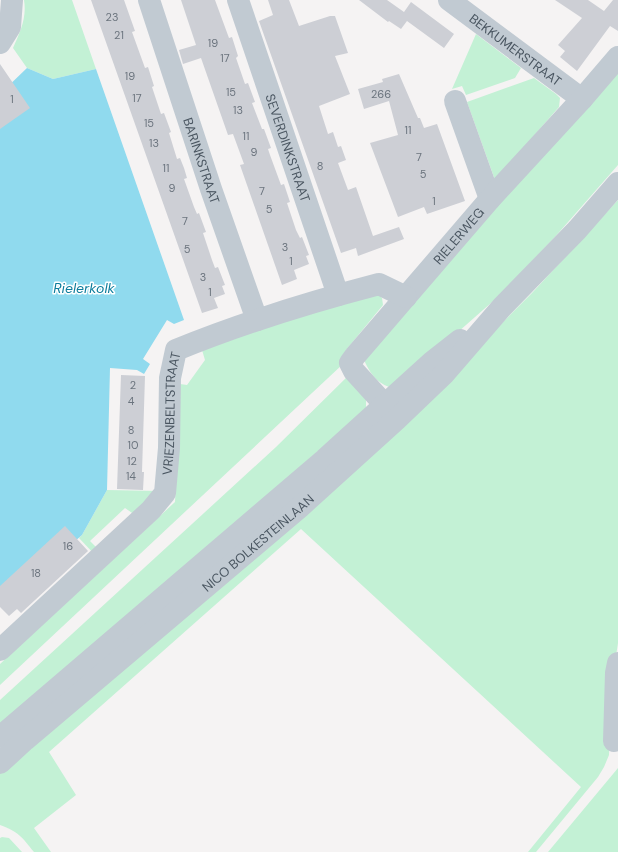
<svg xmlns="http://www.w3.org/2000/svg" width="618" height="852" font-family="'DM Sans',sans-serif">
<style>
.green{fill:#c3f1d5}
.water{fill:#90daee}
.building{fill:#cdcfd5}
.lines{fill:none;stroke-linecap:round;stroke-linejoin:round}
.minor{stroke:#c1cad2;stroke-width:22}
.labels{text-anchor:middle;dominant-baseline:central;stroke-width:3;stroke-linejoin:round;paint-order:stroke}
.number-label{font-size:11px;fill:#6b747e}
.street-label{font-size:13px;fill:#4a5661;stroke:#fff}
.water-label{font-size:14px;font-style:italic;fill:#0c7c9b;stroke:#fff}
</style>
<rect width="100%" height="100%" fill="#f5f3f3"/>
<path class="green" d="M24,0H72L96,69L53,79L27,68L13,48C20,32 27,18 24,0Z
M476,34L521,68L515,78L466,95L462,86L452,89Z
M618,69V165L554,238L500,295L407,377L389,387C376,382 370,373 364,360L367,351Z
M534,78L556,94L560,98L559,107L495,180L467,102Z
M618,200V643L611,688L609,755L604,767L598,777L536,852H528L581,787L301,529L49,752L76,795L34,828L51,852H34C21,836 19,832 0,825V772L447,378L532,293Z
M378,294L382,298L383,305L346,350L343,364L0,685V664L175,502L180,384L187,385L205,360L202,350L332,303Z
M349,375L366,395V409L0,731V700L276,447Z
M107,490L159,491L135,515L125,508L90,541L101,552L96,556L79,538L82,535Z
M618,768V852H548Z
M2,837L9,838L22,852H0V838Z"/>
<path class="water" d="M27,68L53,79L96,69L184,320L174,324L167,320L143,359L150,364L144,374L137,370L110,368L107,490L82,535L0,607V94Z"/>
<path class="building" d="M91,0H124L135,31L132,32L145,68L148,67L154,86L152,87L161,114L164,113L171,132L169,133L177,159L180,158L184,168L187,178L184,179L194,207L197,214L199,213L206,232L203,233L212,260L215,268L218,267L225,285L222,286L225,294L214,298L218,308L202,313Z
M181,0H215L229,38L232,37L238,56L236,58L245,84L248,83L255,102L252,103L262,129H264L271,148L268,149L270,155L281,185L284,184L290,202L287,203L296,230L300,238L302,237L309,255L306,256L309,264L294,270L297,279L282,285L240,165L244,164L233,134L228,135L201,58L183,64L179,50L196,45Z
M268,0H289L299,26L330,16H335L348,53L335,56L350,94L319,106L328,134L333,132L338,147L341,146L346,160L338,163L348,190L356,187L373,236L399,227L404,239L358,256L356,248L341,253L259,21L273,15Z
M359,0H387L404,12L411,2L454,34L444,48L407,21L401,29L389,21L388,22Z
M555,0H588L604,11L613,0H618V31L610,26L577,71L560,57L565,51L558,45L582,18Z
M0,64L30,108L0,129Z
M399,74L418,118H420L424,128L437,124L465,201L427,214L424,207L398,217L370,143L398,135L389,101L364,109L358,89L383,82L382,79Z
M121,375L145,376L142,472H144L143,490L117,489Z
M65,526L88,551L21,613L17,609L9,616L0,607V586Z"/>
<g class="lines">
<g class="minor">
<path id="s1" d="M149,0L211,189L257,320"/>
<path id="s2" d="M238,0L338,295"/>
<path id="s3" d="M449,0L582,99"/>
<path d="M0,43L10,27L12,0"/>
<path d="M455,101L490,199"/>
<path id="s4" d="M395,416L354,371L350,363L355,356L490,199L582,99L618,57"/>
<path id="s5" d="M0,650L151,510L165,493L169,448L170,378L176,350C242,323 310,302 379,284L406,297"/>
<path d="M0,737L325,459L432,362L460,340"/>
<path d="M614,741L616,673L618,663"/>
<path id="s6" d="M0,763L25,740L300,507L397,419L444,374L502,307L577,230L618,183"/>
</g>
</g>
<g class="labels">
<g class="number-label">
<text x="112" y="17">23</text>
<text x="119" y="35">21</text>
<text x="213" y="43">19</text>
<text x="225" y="58">17</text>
<text x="130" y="76">19</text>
<text x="231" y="92">15</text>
<text x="381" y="94">266</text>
<text x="137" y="98">17</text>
<text x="12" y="99">1</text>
<text x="238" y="110">13</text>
<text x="149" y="123">15</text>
<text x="408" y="130">11</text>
<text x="246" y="136">11</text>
<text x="154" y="143">13</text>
<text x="254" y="152">9</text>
<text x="419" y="157">7</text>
<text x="320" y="166">8</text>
<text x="166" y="168">11</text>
<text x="423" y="174">5</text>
<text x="172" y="188">9</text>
<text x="262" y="191">7</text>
<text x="434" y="201">1</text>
<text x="269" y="209">5</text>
<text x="185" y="221">7</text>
<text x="285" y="247">3</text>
<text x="187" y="249">5</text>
<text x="291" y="261">1</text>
<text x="203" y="277">3</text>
<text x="210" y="292">1</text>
<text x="133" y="385">2</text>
<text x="131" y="401">4</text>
<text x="131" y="430">8</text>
<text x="133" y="445">10</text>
<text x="132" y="461">12</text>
<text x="131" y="476">14</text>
<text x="68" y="546">16</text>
<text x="36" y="573">18</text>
</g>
<g class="street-label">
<text stroke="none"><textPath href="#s3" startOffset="83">BEKKUMERSTRAAT</textPath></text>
<text stroke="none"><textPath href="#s2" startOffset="156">SEVERDINKSTRAAT</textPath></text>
<text stroke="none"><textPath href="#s1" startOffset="169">BARINKSTRAAT</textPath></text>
<text stroke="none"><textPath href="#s4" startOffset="237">RIELERWEG</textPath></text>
<text stroke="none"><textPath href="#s5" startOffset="308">VRIEZENBELTSTRAAT</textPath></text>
<text stroke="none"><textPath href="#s6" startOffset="339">NICO BOLKESTEINLAAN</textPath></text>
</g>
<g class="water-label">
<text x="84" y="288">Rielerkolk</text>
</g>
</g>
</svg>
